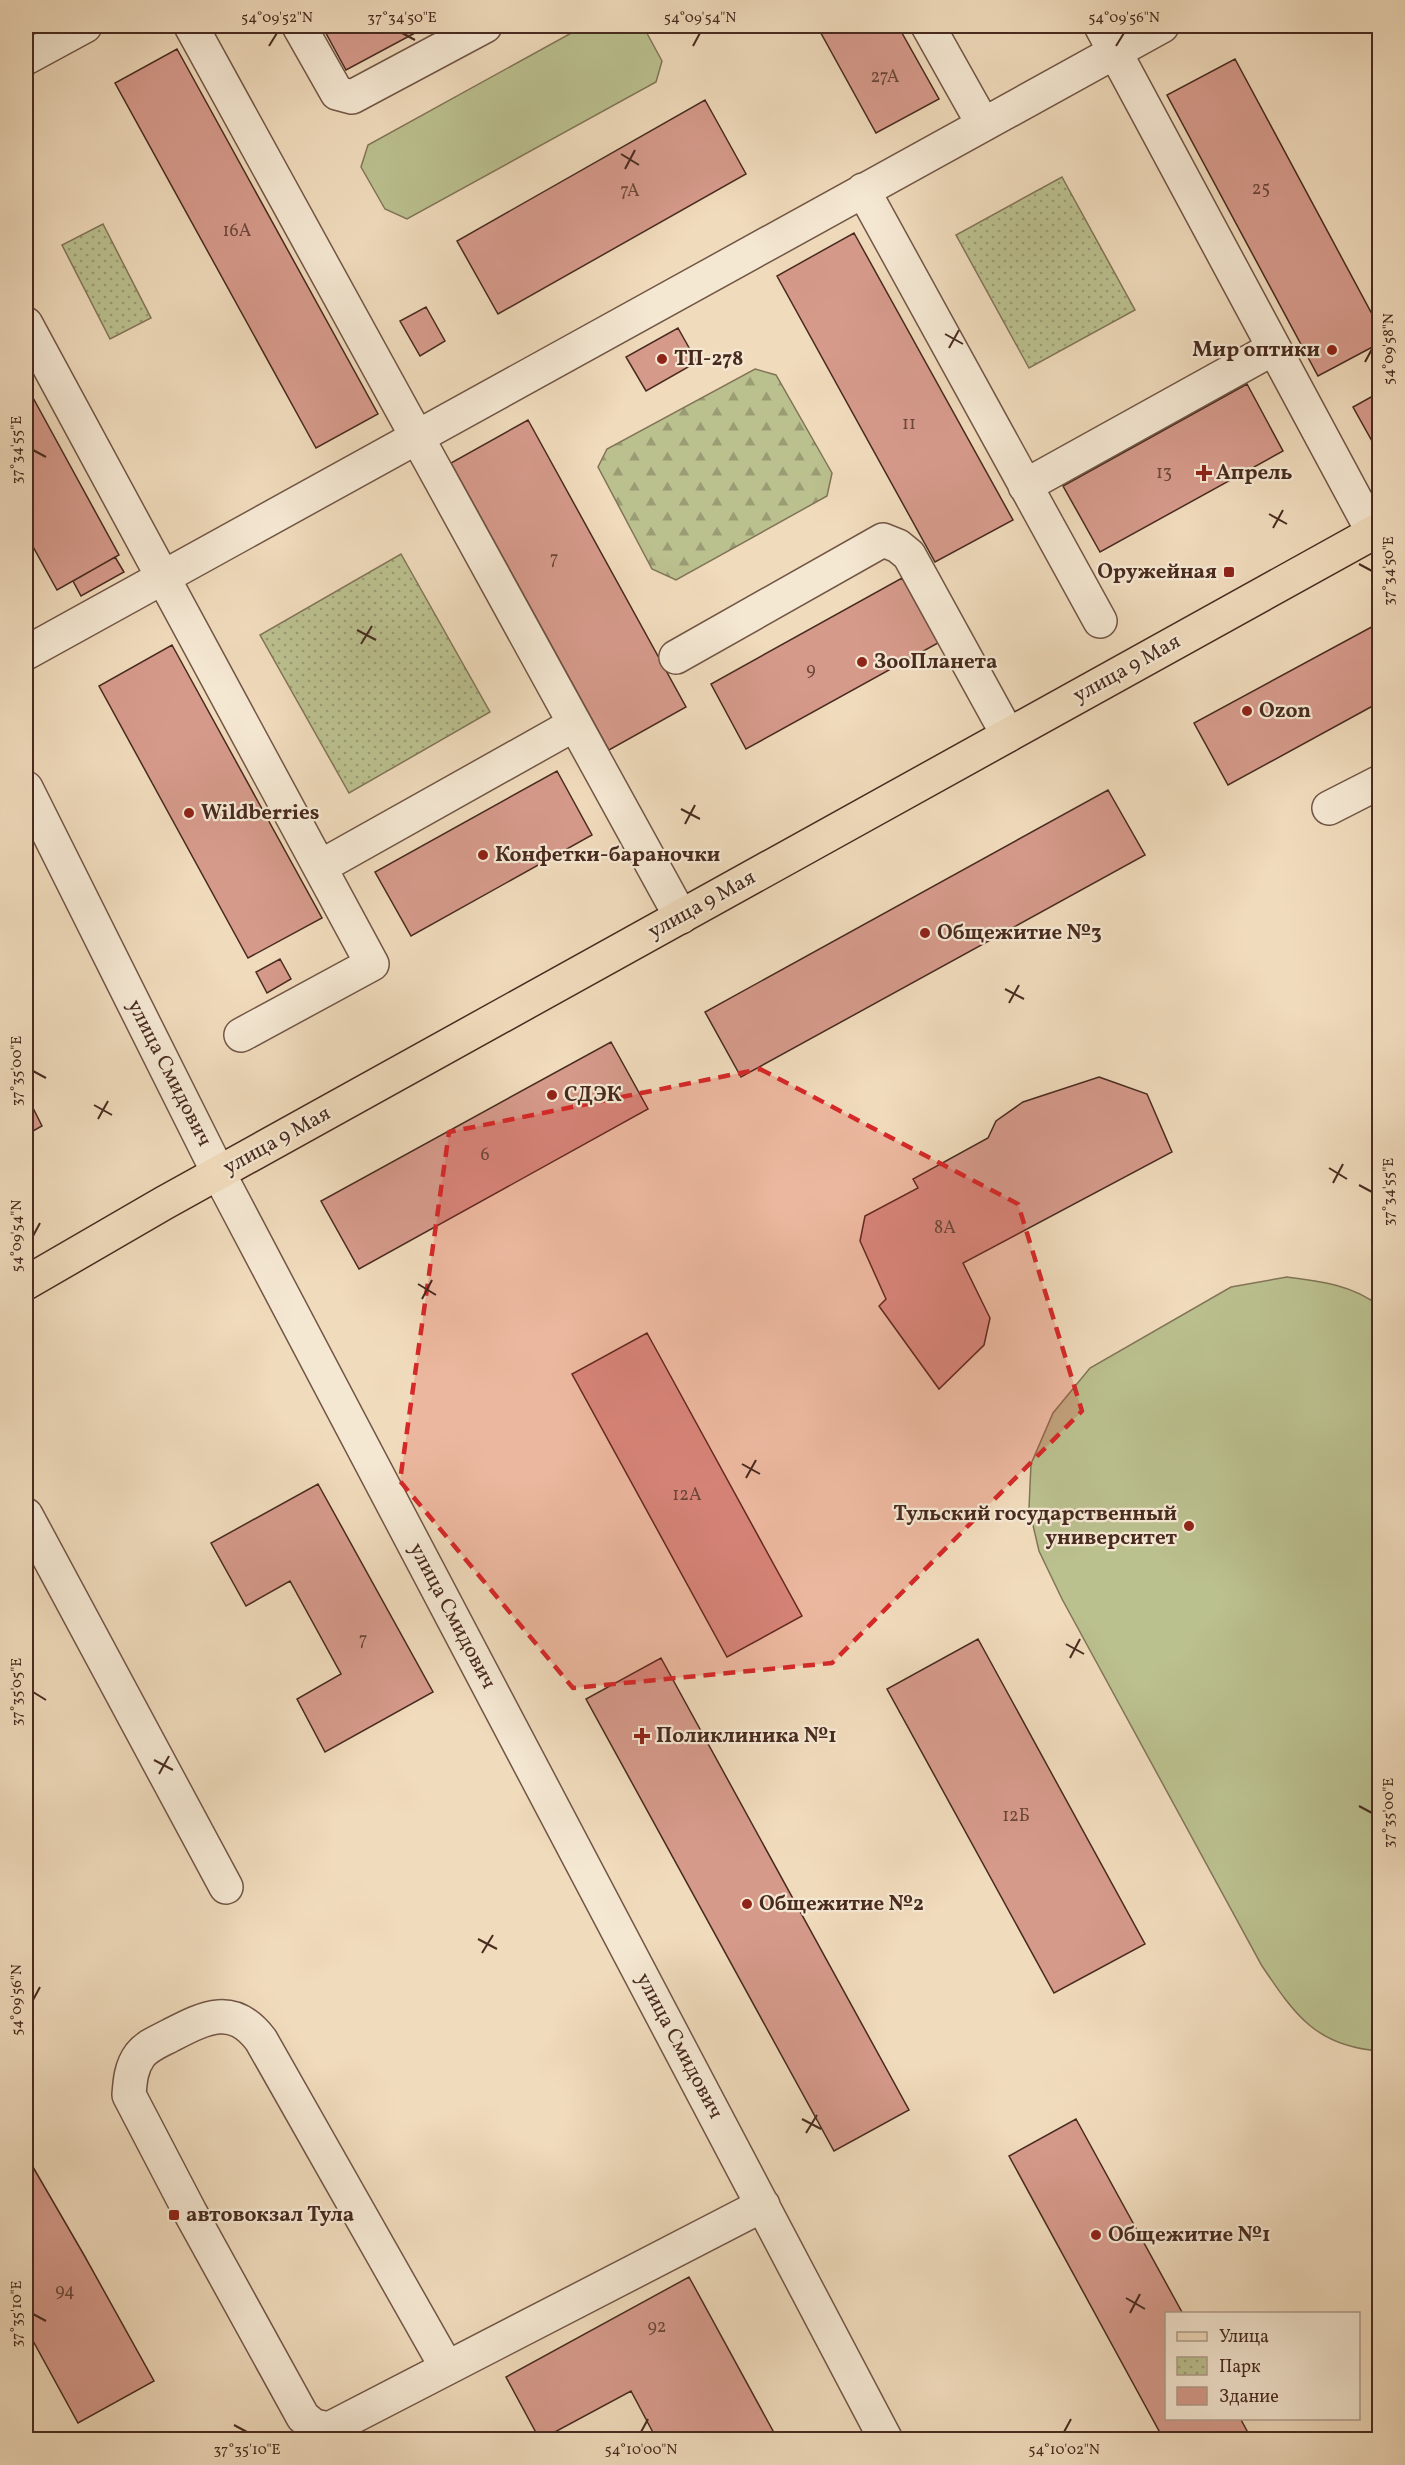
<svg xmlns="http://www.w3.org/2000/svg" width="1405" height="2465" font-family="Vollkorn,serif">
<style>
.forest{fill:url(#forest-firs);stroke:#827557;stroke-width:1.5}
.park{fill:url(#park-dots);stroke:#827557;stroke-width:1.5}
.pitch{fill:#bbc08f;stroke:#827557;stroke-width:1.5}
.building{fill:#d69a8b;stroke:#482a1f;stroke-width:1.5}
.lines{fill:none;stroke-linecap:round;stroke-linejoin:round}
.minor-casing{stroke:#725646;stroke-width:36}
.major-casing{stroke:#482a1f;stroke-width:36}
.minor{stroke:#f5e8d3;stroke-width:33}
.major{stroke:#f0dbbc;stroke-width:33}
.marked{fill:#d62828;fill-opacity:0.2;stroke:#d62828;stroke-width:4.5;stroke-dasharray:12 8;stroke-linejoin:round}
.ticks{fill:none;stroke:#482a1f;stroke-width:2}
.poi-dot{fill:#8f2418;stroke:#f5e8d3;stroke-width:2}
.labels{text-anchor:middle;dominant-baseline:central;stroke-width:4.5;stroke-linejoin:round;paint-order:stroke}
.number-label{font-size:18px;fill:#6c463a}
.poi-label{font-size:21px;font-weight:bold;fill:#482a1f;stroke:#f5e8d3;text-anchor:start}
.street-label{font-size:21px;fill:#482a1f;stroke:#f5e8d3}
.neatline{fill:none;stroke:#482a1f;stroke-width:2}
.ticks-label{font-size:15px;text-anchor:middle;fill:#482a1f}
</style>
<defs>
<pattern id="forest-firs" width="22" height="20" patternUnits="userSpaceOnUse" patternTransform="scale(1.5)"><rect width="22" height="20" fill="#bbc08f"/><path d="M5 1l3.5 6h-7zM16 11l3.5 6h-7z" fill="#9a9c74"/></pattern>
<pattern id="park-dots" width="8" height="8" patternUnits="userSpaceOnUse" patternTransform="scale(1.5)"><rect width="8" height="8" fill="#bbc08f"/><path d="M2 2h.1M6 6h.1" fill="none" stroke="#9a9c74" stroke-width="1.8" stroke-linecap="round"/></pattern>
</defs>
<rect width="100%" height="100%" fill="#f0dbbc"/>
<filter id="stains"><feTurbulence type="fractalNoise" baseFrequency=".00333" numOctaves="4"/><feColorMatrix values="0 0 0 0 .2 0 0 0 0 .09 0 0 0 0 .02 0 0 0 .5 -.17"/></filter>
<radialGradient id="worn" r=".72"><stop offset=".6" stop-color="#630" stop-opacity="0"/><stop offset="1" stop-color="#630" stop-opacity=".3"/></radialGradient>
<path class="forest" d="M755,369L776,375L832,473L827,496L676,580L652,569L598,467L607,449Z"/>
<path class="park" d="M1062,177L1135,310L1029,368L956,235Z
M103,224L151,318L110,339L62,245Z
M401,554L490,712L349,793L260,635Z"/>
<path class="pitch" d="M584,26H643L662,61L656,82L407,219L385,209L361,167L368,145Z
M1287,1277C1319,1281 1353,1285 1379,1306V2051C1316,2046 1295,2015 1262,1966L1062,1599L1039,1551L1029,1508L1031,1464L1053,1413L1090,1368L1231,1287Z"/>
<path class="building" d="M322,26H428L346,70Z
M817,26H898L939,99L876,133Z
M177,49L378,414L316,448L115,83Z
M1235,59L1380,329V343L1318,376L1167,95Z
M705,100L746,174L498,314L457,241Z
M854,233L1013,520L935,562L777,276Z
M426,307L445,341L420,356L400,321Z
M678,328L697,362L646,391L626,357Z
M1247,384L1283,451L1100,552L1063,486Z
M26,385L119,555L57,590L26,534Z
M1380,392V448L1377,450L1353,407Z
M528,420L686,707L609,750L451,463Z
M115,557L124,572L81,596L73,581Z
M902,578L938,643L746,749L711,684Z
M1377,624L1380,629V702L1228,785L1194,723Z
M172,645L322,918L248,958L99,686Z
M557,771L592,835L411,936L375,872Z
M1108,790L1145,855L741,1077L705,1012Z
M280,959L291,979L267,993L256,972Z
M611,1042L648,1109L359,1269L321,1201Z
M1099,1077L1147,1094L1172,1152L963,1263L990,1318L984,1345L939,1389L879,1306L886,1299L860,1241L865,1216L918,1188L913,1179L988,1138L996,1121L1023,1102Z
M26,1094L42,1126L26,1135Z
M647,1333L802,1616L727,1657L572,1374Z
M318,1484L433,1692L325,1752L297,1699L341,1674L290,1581L246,1606L211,1543Z
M978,1639L1145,1944L1054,1993L887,1689Z
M661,1658L909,2110L834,2151L586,1699Z
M1076,2119L1183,2314H1166V2418H1240L1252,2440H1164L1009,2156Z
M26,2155L84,2255L154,2381L78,2423L26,2328Z
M689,2277L778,2440H657L631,2391L540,2440L506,2377Z"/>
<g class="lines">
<defs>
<path id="minor" d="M191,26L681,917
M299,26L337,93L352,97L485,26
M928,26L983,124
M1101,26L1373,532
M26,58L85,26
M863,190L1100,621
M26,324L372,964L241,1035
M1025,486L1274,348
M26,653L1162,26
M676,657L883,540L898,546L909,555L1008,735
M26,788L219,1174L886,2440
M1329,808L1380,782
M320,867L575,724
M26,1515L226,1887
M447,2368L261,2040C233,2003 206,2017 171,2035C160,2041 148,2045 140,2055C131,2067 130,2081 129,2095L190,2212L303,2417L314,2426L329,2429L763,2205"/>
<path id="major" d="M26,1283L164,1203L1380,529"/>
</defs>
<use href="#minor" class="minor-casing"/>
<use href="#major" class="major-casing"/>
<use href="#minor" class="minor"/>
<use href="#major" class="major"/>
</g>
<path class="marked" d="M760,1069L1018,1204L1082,1411L832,1663L573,1688L400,1481L449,1132Z"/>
<path class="ticks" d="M402,33L415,40M269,46L277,33M693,46L700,33M1116,46L1124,33M621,154L639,165M625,169L635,150M945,334L963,344M949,348L959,330M1365,362L1372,349M33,450L46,457M1269,514L1287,524M1273,528L1283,510M1359,564L1372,571M357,630L376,640M361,644L372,626M681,809L700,819M685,824L695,805M1005,989L1024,999M1009,1003L1019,985M33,1071L46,1078M94,1105L112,1115M98,1119L108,1101M1329,1168L1347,1179M1333,1183L1343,1164M1359,1185L1372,1192M33,1236L40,1223M418,1284L436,1295M422,1299L432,1280M742,1464L760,1474M746,1478L756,1460M1066,1644L1084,1654M1070,1658L1080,1639M33,1692L46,1700M154,1760L173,1770M159,1774L169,1756M1359,1806L1372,1813M478,1939L497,1949M482,1953L493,1935M33,2000L40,1987M802,2119L821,2129M806,2133L817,2115M1126,2298L1145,2309M1130,2313L1140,2294M33,2314L46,2321M234,2425L247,2432M641,2432L648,2419M1064,2432L1071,2419"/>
<g class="poi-dot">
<circle cx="1332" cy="350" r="6"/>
<circle cx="662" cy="359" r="6"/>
<path d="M1201 464h6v6h6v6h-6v6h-6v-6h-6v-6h6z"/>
<rect x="1223" y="566" width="12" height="12" rx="3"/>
<circle cx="862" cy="662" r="6"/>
<circle cx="1247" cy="711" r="6"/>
<circle cx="189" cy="813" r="6"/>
<circle cx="483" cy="855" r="6"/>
<circle cx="925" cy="933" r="6"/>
<circle cx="552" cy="1095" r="6"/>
<circle cx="1189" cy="1526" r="6"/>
<path d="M639 1727h6v6h6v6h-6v6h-6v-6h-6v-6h6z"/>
<circle cx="747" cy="1904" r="6"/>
<rect x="168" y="2209" width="12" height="12" rx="3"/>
<circle cx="1096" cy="2235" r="6"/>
</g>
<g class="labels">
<g class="number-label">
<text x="885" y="77">27А</text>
<text x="1261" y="189">25</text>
<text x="630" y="191">7А</text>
<text x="237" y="231">16А</text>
<text x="909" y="424">11</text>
<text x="1164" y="473">13</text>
<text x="554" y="559">7</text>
<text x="811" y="670">9</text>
<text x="485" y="1155">6</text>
<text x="945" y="1228">8А</text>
<text x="687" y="1495">12А</text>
<text x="363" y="1640">7</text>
<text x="1016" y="1816">12Б</text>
<text x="65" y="2291">94</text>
<text x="657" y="2327">92</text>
</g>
<g class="poi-label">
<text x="1320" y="350" text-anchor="end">Мир оптики</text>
<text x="674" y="359">ТП-278</text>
<text x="1216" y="473">Апрель</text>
<text x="1217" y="572" text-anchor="end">Оружейная</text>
<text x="874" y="662">ЗооПланета</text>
<text x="1259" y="711">Ozon</text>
<text x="201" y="813">Wildberries</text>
<text x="495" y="855">Конфетки-бараночки</text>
<text x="937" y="933">Общежитие №3</text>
<text x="564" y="1095">СДЭК</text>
<text x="1177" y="1514" text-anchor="end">Тульский государственный<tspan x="1177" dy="24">университет</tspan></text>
<text x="656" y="1736">Поликлиника №1</text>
<text x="759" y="1904">Общежитие №2</text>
<text x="186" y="2215">автовокзал Тула</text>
<text x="1108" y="2235">Общежитие №1</text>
</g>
<g class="street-label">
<text transform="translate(1127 669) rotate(-29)">улица 9 Мая</text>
<text transform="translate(702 905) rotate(-29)">улица 9 Мая</text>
<text transform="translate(169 1073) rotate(63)">улица Смидович</text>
<text transform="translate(277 1141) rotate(-29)">улица 9 Мая</text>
<text transform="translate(452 1616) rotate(62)">улица Смидович</text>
<text transform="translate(679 2046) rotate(62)">улица Смидович</text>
</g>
</g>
<rect width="1405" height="2465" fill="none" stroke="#f0dbbc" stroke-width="66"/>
<rect x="1165" y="2312" width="195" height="108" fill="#f5e8d3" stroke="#b09c8b" stroke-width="1.5"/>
<rect x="1177" y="2332" width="30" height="9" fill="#f0dbbc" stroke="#b09c8b" stroke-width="1.5"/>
<text x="1219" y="2342" font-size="18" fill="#482a1f">Улица</text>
<rect x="1177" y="2357" width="30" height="18" fill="url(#park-dots)" stroke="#b09c8b" stroke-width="1.5"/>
<text x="1219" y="2372" font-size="18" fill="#482a1f">Парк</text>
<rect x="1177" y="2387" width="30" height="18" fill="#d69a8b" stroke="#b09c8b" stroke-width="1.5"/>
<text x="1219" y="2402" font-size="18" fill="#482a1f">Здание</text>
<rect x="33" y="33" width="1339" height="2399" class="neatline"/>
<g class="ticks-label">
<text x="277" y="22">54°09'52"N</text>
<text x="402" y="22">37°34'50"E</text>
<text x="700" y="22">54°09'54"N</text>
<text x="1124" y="22">54°09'56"N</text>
<text transform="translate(1388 349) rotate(-90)" y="5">54°09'58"N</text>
<text transform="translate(16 450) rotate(-90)" y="5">37°34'55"E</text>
<text transform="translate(1388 571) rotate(-90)" y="5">37°34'50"E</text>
<text transform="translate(16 1071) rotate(-90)" y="5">37°35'00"E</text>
<text transform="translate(1388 1192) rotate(-90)" y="5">37°34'55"E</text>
<text transform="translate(16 1236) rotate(-90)" y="5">54°09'54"N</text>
<text transform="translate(16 1692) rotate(-90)" y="5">37°35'05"E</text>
<text transform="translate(1388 1813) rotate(-90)" y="5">37°35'00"E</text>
<text transform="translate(16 2000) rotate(-90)" y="5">54°09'56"N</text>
<text transform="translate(16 2314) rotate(-90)" y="5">37°35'10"E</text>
<text x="247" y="2454">37°35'10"E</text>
<text x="641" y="2454">54°10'00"N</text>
<text x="1064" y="2454">54°10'02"N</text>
</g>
<rect width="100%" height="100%" filter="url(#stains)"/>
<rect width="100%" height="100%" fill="url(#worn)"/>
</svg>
